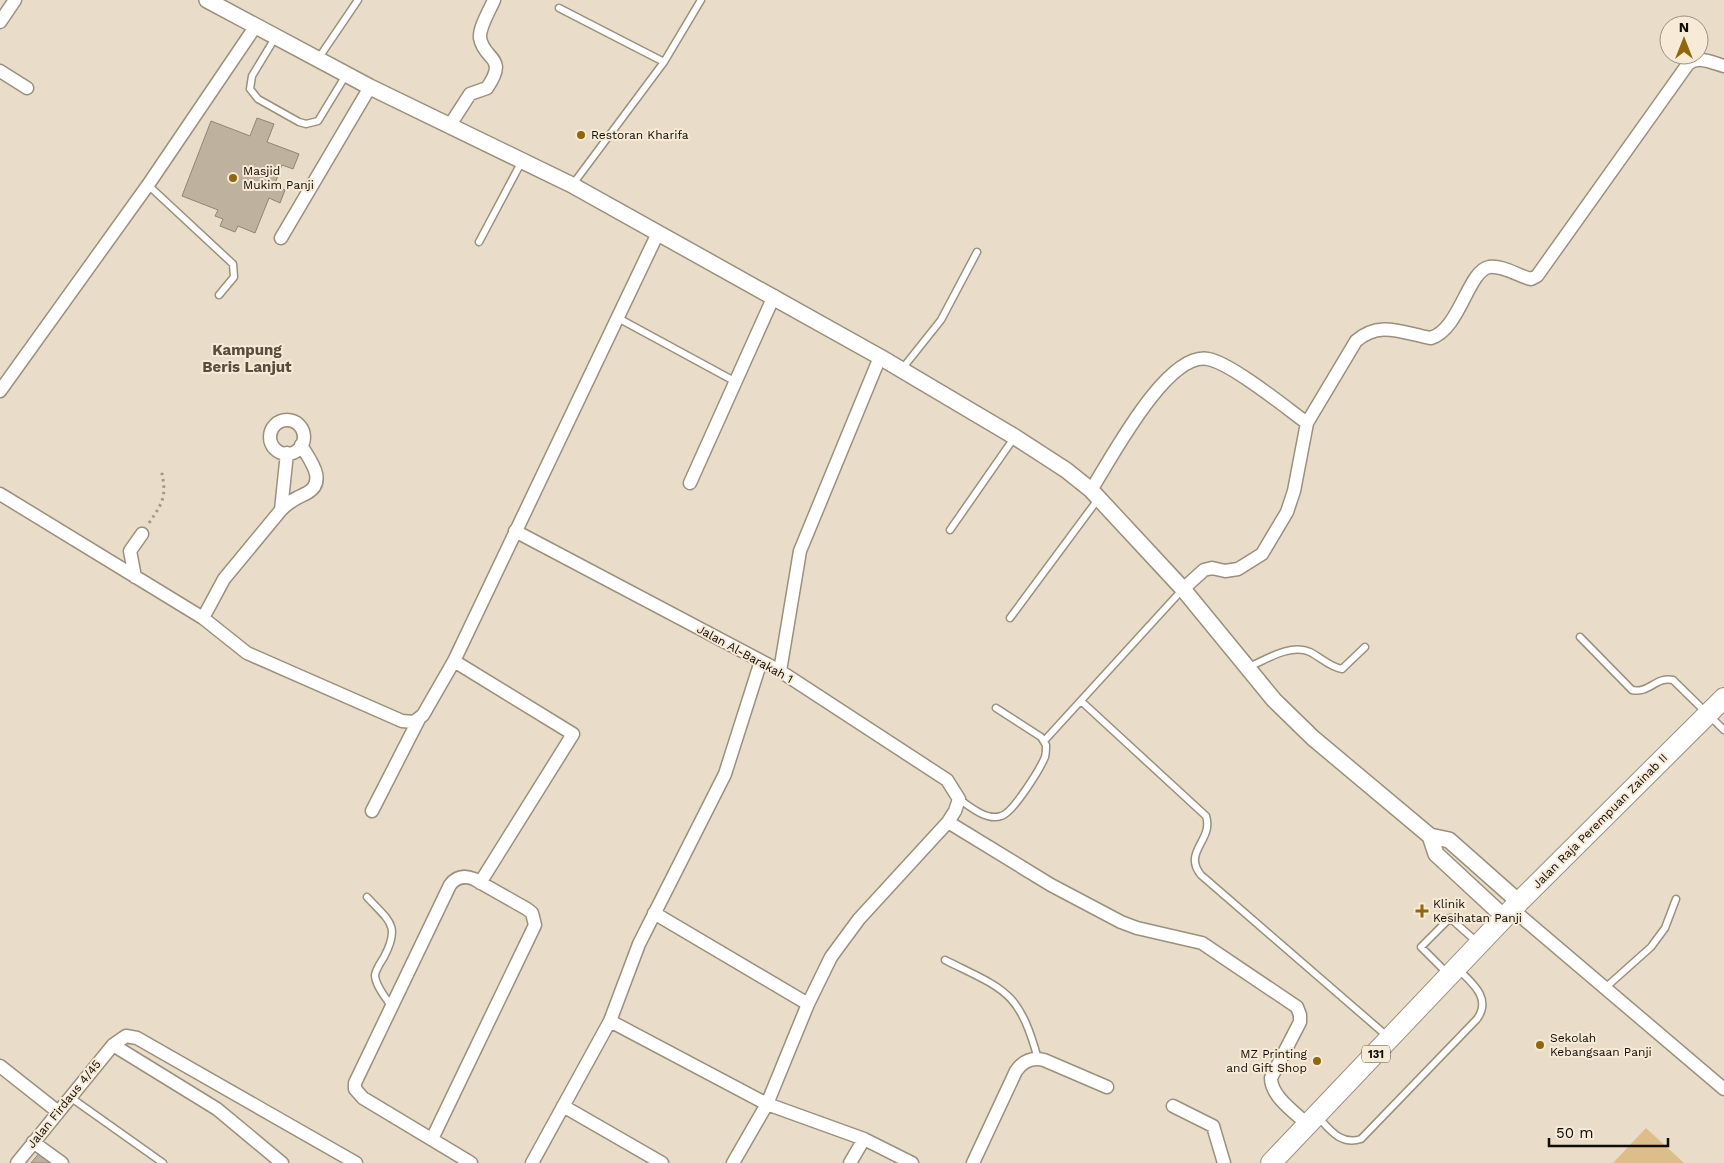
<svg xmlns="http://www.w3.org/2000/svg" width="1724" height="1163" font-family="'Work Sans',sans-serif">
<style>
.green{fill:#ddbe8a}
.building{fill:#beb29f;stroke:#918573}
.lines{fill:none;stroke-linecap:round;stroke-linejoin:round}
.service-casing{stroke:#9b907d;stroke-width:9}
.minor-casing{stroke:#9b907d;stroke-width:15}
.tertiary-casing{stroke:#9b907d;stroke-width:18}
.primary-casing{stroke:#9b907d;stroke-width:22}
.path{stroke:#a3998a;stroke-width:3;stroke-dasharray:2.5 4;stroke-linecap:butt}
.service{stroke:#fff;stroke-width:6}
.minor{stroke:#fff;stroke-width:12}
.tertiary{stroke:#fff;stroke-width:15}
.primary{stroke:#fff;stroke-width:20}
.poi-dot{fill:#90670d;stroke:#f7ead6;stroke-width:2}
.labels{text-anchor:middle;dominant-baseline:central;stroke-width:4;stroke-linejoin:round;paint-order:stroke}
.shield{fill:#f7ead6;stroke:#554f44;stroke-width:1}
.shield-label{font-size:11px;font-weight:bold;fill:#100c06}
.poi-label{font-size:12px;fill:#100c06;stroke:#f7ead6;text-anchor:start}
.street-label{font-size:12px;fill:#100c06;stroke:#f7ead6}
.quarter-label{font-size:15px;font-weight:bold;fill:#594e3d;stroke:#f7ead6}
</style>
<rect width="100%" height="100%" fill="#e9ddc9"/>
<path class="green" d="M1646,1128L1684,1163H1613Z"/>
<path class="building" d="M257,118L274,124L267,142L299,154L293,169L282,165L274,186L285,190L280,203L269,198L255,233L238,226L235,232L220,226L223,219L215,216L218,210L182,196L211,121L250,136Z
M41,1151L57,1163H31Z"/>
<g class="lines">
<defs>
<path id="service" d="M559,8L664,62
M275,38L252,76L250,89L258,99L299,122L306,124L318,121L346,75
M318,59L358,0
M573,184L664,62L701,0
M148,185L233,264L234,277L219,295
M479,242L522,161
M618,318L736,382
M902,369L941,320L977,252
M950,530L1014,438
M1010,618L1099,498
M1580,637L1632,690C1649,694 1656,676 1673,680L1724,730
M1249,667C1265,660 1291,643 1310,652C1320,657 1330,667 1342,669L1365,647
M1081,701L1206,816C1214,840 1182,852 1201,875L1387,1036
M1044,741L1182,590
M959,799C970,807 987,821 1001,816C1013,813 1040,769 1045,757C1046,753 1046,749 1046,745L1041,737L996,708
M367,897C389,921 401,925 384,957C381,962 376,969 375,975C375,985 386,998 391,1006
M945,960C1005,990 1019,990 1038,1059
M1447,973L1421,947L1450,918L1478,943
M1605,988L1651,947L1665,928L1676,899
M70,1097L163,1163
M1319,1118C1331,1131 1341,1145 1361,1139L1477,1019C1492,998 1472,983 1458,969"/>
<path id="minor" d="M0,22L15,0
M0,71L27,88
M450,125L470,94L487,88C509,56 484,61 480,38C479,27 490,10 494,0
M281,238L370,87
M0,391L148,185L255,27
M270 437a17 17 0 1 1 34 0a17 17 0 1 1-34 0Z
M690,483L774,296
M1091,490C1111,459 1167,351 1208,359C1231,363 1285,407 1307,423
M0,494L203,618L247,653L402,721L414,722L423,715L454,661L658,233
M281,510L287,453
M515,531L780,671L947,780L959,799L955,811L948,822L859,919L831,957L808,1004L767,1104L733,1163
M135,577L130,551L142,534
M1183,589L1204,570L1212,568L1225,571L1238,569L1262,554L1287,512L1294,491L1307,423L1356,341C1380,320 1402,333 1431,338C1460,329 1468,271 1489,267C1503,265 1518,276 1531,279L1537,276L1688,64C1698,55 1713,63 1724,66
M203,618L224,579L281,510C289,501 297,498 307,493C328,481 309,459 301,445
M454,661L573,734L480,883
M780,671L800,551L880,357
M372,811L419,719
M948,822L1051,885L1121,922L1137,928L1202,943L1297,1007L1300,1015V1022L1271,1078C1271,1097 1296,1113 1308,1125
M1512,909L1724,1089
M654,913L808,1004
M610,1021L767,1104L864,1139L912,1163
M113,1045L217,1109L282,1163
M0,1066L57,1111
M563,1106L662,1163
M1173,1106L1213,1126L1224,1163
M432,1139L535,925L532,913L527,909L474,879C464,875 456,877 450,885L355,1083V1089L363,1098L471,1163
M33,1142L62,1163
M17,1163L113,1045L126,1036L137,1038L356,1163
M532,1163L610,1021L639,944L725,774L761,661
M850,1163L864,1139
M973,1163L1016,1071C1023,1061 1032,1057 1044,1060L1107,1087"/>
<path id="tertiary" d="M207,0L370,87L572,185L880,357L1015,437L1066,470L1091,490L1183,589L1274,700L1313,738L1430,836L1449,840L1519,902
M1430,836L1436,854L1504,917"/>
<path id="primary" d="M1271,1163L1519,902L1724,698"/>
</defs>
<use href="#service" class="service-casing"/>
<use href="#minor" class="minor-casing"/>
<use href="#tertiary" class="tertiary-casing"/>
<use href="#primary" class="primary-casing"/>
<path class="path" d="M149,523C164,501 167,496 161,469"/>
<use href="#service" class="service"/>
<use href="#minor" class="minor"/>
<use href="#tertiary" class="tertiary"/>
<use href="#primary" class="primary"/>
</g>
<g class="poi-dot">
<circle cx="581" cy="135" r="5"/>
<circle cx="233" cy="178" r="5"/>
<path d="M1419.5 903.5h5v5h5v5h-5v5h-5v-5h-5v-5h5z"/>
<circle cx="1540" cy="1045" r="5"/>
<circle cx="1317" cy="1061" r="5"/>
</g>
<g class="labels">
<rect class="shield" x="1362" y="1045.5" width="28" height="17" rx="4"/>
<g class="shield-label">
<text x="1376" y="1054">131</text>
</g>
<g class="poi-label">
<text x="591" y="135">Restoran Kharifa</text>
<text x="243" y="171">Masjid<tspan x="243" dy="14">Mukim Panji</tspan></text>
<text x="1433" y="904">Klinik<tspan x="1433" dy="14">Kesihatan Panji</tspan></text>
<text x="1550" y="1038">Sekolah<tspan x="1550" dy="14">Kebangsaan Panji</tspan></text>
<text x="1307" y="1054" text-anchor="end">MZ Printing<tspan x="1307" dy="14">and Gift Shop</tspan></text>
</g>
<g class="street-label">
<text transform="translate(745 654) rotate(29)">Jalan Al-Barakah 1</text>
<text transform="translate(1600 821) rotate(-45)">Jalan Raja Perempuan Zainab II</text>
<text transform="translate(64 1104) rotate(-51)">Jalan Firdaus 4/45</text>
</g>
<g class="quarter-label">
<text x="247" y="350">Kampung<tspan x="247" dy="17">Beris Lanjut</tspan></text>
</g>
</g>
<g transform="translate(1684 40)"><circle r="24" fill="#f7ead6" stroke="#9b9183"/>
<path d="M0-4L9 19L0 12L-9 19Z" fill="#90670d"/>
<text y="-8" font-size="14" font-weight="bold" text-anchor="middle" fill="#100c06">N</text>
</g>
<path d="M1549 1138v8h119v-8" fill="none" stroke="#100c06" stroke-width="2.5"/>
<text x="1556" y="1138" font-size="15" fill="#100c06" stroke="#f7ead6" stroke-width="4" paint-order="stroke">50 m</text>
</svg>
